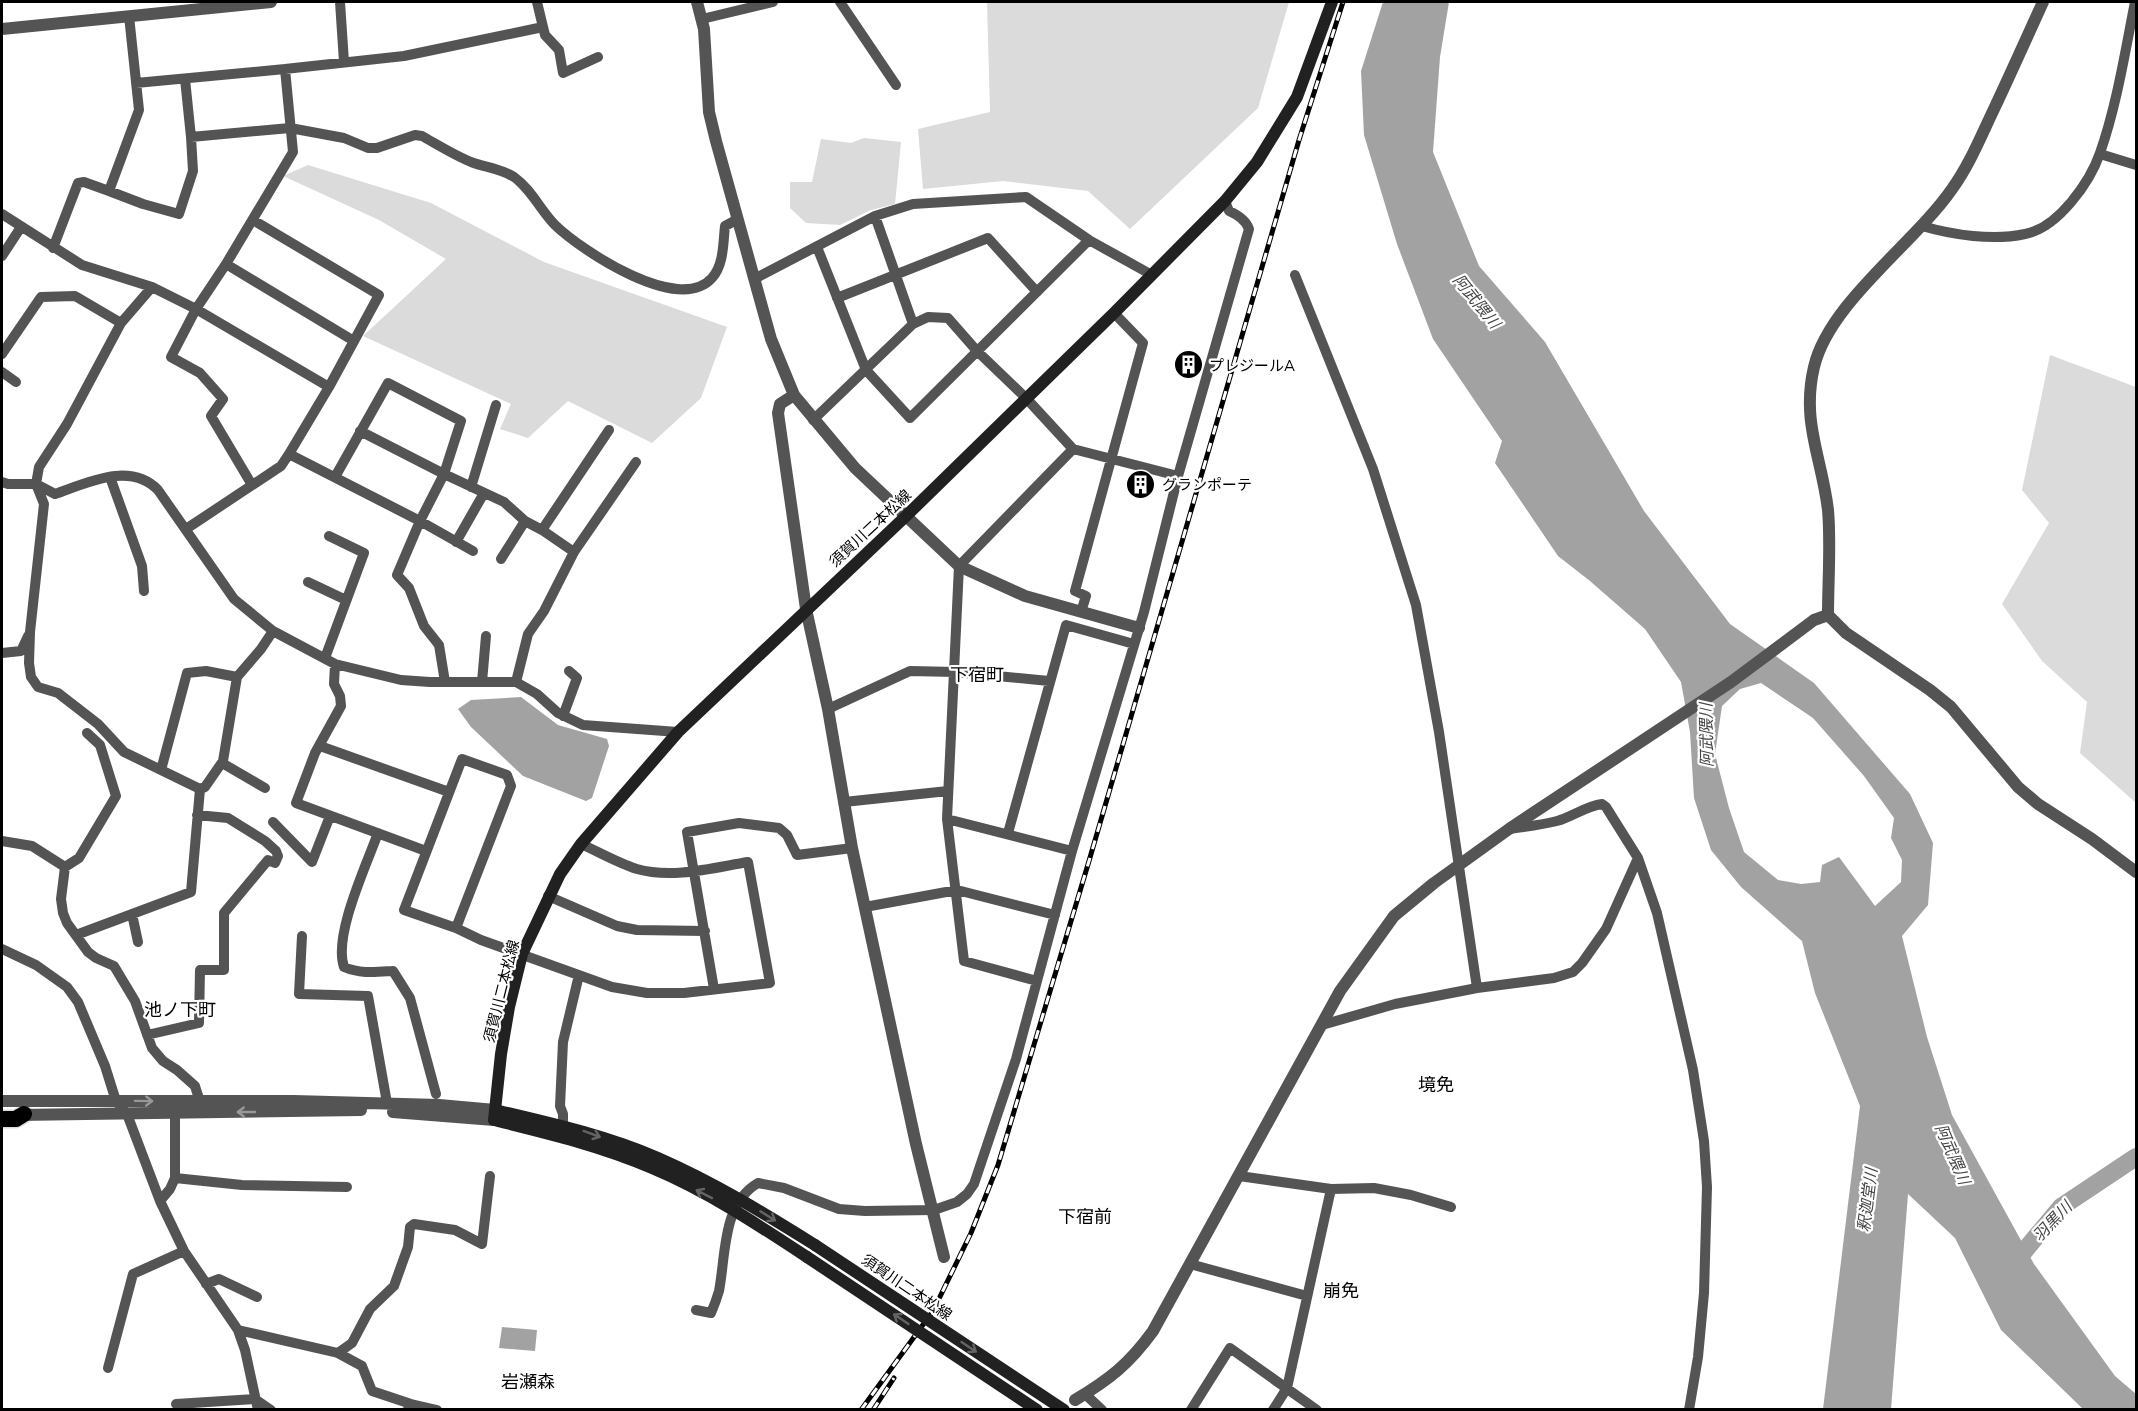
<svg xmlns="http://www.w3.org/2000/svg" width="2138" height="1411" font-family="Mulish,'Noto Sans JP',sans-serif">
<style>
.green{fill:#dbdbdb}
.water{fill:#a2a2a2;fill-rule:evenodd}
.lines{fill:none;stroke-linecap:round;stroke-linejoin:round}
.river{stroke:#a2a2a2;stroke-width:18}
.trunk-casing{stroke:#dbdbdb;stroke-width:19}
.minor{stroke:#545454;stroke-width:10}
.tertiary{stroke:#545454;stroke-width:12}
.secondary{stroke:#212121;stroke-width:12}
.trunk{stroke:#000;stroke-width:16}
.rail-casing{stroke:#000;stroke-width:5}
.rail{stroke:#fff;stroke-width:3;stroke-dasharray:9;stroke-linecap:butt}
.secondary-bridge{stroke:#212121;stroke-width:12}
.oneway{stroke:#989898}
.oneway2{stroke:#646464}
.labels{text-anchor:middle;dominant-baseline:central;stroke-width:4.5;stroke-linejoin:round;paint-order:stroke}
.poi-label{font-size:15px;fill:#000;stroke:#fff;text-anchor:start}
.street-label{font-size:15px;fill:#000;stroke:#fff}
.water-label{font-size:16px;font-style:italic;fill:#434343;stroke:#fff}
.quarter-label{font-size:18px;fill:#000;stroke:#fff}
</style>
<rect width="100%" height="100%" fill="#fff"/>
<path class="green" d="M987,2H1289L1258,108L1130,229L1088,191L1003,181L923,189L918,129L990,112Z
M864,138L901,142L895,204L871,210L840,225L806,223L790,208V182H812L821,139L851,143Z
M308,165L431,203L544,262L727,327L701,398L652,443L568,401L528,438L500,429L511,404L363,336L446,259L379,220L283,176Z
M2050,355L2136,387V803L2080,753L2087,702L2042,661L2002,604L2049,523L2022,490Z"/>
<path class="water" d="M1383,2H1449L1440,57L1433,152L1479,266L1545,342L1644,511L1730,624L1814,683L1910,794L1933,843L1928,905L1902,936L1927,1037L1952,1115L2034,1264L2115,1376L2136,1394V1409H2083L2001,1330L1955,1238L1908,1194L1891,1409H1823L1860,1106L1815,993L1802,941L1741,887L1711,850L1694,798L1690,732L1681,682L1645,629L1590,581L1558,556L1495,463L1502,441L1433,339L1397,244L1364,135L1361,71ZM1761,683L1813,718L1864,776L1894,818L1891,838L1902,860L1901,882L1875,906L1839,857L1822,865L1820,882L1801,884L1778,880L1744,852L1729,808L1715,754L1722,706L1740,689Z
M521,697L558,725L607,739L609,746L592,798L586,801L523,776L471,727L458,709L471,700Z
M502,1327L537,1330L535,1351L499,1348Z"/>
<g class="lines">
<path class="river" d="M2011,1267L2061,1207L2136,1157"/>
<defs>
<path id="trunk" d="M2,1119H16L24,1114"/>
</defs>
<use href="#trunk" class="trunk-casing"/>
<path class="minor" d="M340,2L344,62
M840,2L896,85
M702,19L773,2
M543,27L545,35L559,50L563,73L598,57
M185,79L191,137L290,128L344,138L368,148H377L415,135L422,136C438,145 454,155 471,162C484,167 502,169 514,177C531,189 541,211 555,225C582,251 679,315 712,278C724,265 723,243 725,226L738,219
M136,83L285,69L404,56L543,27L537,2
M2100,154L2136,165
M109,191L143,204L179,214L193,171L191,137
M2,214L82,265L152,287L196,309L329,387
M875,216L913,324
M253,220L379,295L329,387L289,454L420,521L473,551
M1922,226C1953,235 1993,241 2025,234C2058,228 2090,182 2100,153C2117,104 2125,52 2135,2
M817,247L866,370L910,418L1089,240
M53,248L78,183L84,182L109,191L139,110L129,16
M2,256L21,227
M226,264L354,341
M1295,275L1373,469L1416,605L1439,732L1477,988
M754,279L875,216L913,204L1026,197L1089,240L1152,275
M152,287L121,323L67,424L39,467L36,484L44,504L30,632L29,663L31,677L38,687L58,693L98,724L124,752L161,770
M837,298L988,238L1037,292
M2,354L41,297L75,296L121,323
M2,372L16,382
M813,420L913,324L928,317L948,318L977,351L1026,398L1073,449
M360,431L444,474L504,502L525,521L542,530
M110,477L142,566L144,591
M335,477L388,383L461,421L444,474L420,521L397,575L409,588L424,626L439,645L445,682
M2,482L8,484H36L55,494C87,483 130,461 158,490L234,599L273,631L335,664L401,680L430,682H516L537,694L558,713L583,725L678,732
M252,485L211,416L223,399L200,373L171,357L196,309L226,264L293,152L285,69
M471,487L496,405
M186,529L281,466L289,454
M456,542L484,493
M574,552L636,462
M501,559L525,521
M308,582L346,600
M1081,612L1086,596L1075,591L1143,343L1114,313
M2,653L21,651L28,636
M325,658L364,553L329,536
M335,664L334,684L340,696L341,706L315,753L296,803L426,851
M482,682L486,636
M516,682L528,634L544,611L574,552L542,530L609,430
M828,709L910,671L955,672L1049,681
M563,716L577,678L569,671
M87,733L100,745L116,796L79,858L65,867L61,899L63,913L67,923L88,952L96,958L114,966L135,1001L152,1048L163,1061L177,1070L195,1086L200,1102
M320,746L449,792
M222,763L265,788
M200,789L161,770L187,673L206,671L237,677
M844,802L948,791
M947,819L1072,851
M273,822L312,862L330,816
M1509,829C1525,827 1541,825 1557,821C1572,817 1586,806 1602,804L1606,807L1638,858L1657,913L1693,1070L1704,1141L1707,1187L1704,1293L1698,1357L1689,1410
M378,833C366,866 333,936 344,967C360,974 376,972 393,971L410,998L436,1094
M1008,833L1066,625L1134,644
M2,841L32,846L65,867
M548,896L617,926L637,930L705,931
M865,907L957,890L1055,915
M132,914L138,942
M456,928L404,910L462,759L507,775L511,786L456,928L481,940L612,987L647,993H684L770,983L748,862C712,868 672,879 637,869C618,863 599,852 581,844
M76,935L191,892L200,789L205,787L223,761L237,677L261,649L273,631
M302,936L299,994L368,996L387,1103
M2,949L36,965L67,987L78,1002L105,1066L116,1101L127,1114L160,1201L184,1251L238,1330L245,1350L258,1410
M1037,981L964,961L947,819L959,566L1073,449L1178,476
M714,989L687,832L739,823L779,828L787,835L797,855L852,848
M1322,1025L1395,1004L1477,988L1554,978L1573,972L1582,963L1606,929L1638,858
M147,1035L199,1023L200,970H224V913L268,860L275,863L278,856L276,851L265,841L228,818L197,815
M563,1126V1114L560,1106L563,1042L579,975
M1239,1176L1331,1189L1374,1188L1411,1195L1451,1207
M175,1178L242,1185L347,1187
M160,1201L170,1189L175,1178V1111
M1190,1264L1307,1296
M206,1284L219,1279L257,1297
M696,1310L711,1313C714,1306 717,1298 719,1291C726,1255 722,1204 758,1183L784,1188L839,1209L865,1211L934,1210L957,1202L967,1194L974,1184L1016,1059L1072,851L1144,612L1178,476L1249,229C1246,220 1238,215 1229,211L1225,201
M238,1330L338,1353L362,1366L372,1391L411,1404
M338,1353L352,1343L370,1309L394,1286L408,1247L410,1227L414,1224L455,1230L482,1244L490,1176
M108,1368L133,1274L184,1251
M1085,1394L1102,1410
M176,1404L255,1399L271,1410
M408,1409L411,1404L437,1410
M1191,1410L1230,1348L1317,1410
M1273,1410L1287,1388L1331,1189"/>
<path class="tertiary" d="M697,2L704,29L709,112L716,141L771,339L794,395L855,468L959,566L1025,596L1139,628
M2043,2C2027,37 2011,73 1994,109C1981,136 1970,164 1952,189C1914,244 1829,303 1814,367C1801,422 1822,458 1828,510C1831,544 1828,580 1828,615L1846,633L1930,690L1951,707L2018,787L2038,804L2092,839L2136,872
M2,29L271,2
M794,395L780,404L778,413L806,609L828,709L852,848L916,1144L944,1257
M2,1101H294L439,1105L495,1110
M393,1112L494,1120
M18,1115L361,1110
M1075,1400C1110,1379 1129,1364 1153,1331L1340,991L1394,916L1434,883L1509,829L1731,682L1814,620L1828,615"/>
<path class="secondary" d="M495,1110C550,1123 605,1135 658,1158C713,1182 764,1213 815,1245
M807,1257C757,1224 707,1191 652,1168C601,1146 547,1133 494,1120L501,1054L509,1007L522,954L560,874L581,844L678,732L905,517L1114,313L1225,201L1257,162L1297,97L1332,2"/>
<use href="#trunk" class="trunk"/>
<defs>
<path id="rail" d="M861,1410L933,1311L971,1233L998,1165L1089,861L1299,140L1343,2
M873,1410L894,1378"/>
</defs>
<use href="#rail" class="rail-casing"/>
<use href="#rail" class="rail"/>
<path class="secondary-bridge" d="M815,1245L1064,1410
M807,1257L1037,1410"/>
</g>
<defs><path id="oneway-shaft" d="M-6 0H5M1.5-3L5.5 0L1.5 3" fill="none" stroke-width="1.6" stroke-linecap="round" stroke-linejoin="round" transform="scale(1.5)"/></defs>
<g class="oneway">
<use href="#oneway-shaft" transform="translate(144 1101) rotate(1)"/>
<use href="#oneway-shaft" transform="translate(246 1112) rotate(180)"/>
</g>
<g class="oneway2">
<use href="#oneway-shaft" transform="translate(592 1134) rotate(20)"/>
<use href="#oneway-shaft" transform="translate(704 1194) rotate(-153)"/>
<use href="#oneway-shaft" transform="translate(768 1216) rotate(32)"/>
<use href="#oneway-shaft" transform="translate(901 1319) rotate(-146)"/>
<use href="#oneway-shaft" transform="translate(969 1347) rotate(34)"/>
</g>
<defs>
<symbol id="building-disc" viewBox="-11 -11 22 22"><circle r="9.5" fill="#000" stroke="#fff"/><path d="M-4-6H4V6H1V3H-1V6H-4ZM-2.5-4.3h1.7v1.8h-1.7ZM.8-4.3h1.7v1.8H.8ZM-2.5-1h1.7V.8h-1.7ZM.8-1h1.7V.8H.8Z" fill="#fff"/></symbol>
</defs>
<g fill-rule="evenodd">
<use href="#building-disc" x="1172" y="348" width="33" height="33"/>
<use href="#building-disc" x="1124" y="468" width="33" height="33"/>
</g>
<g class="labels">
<g class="poi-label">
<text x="1209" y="365">プレジールA</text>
<text x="1162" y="484">グランポーテ</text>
</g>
<g class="street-label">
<text transform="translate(870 528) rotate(-43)">須賀川二本松線</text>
<text transform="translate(501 991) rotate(-76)">須賀川二本松線</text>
<text transform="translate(907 1287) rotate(34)">須賀川二本松線</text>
</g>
<g class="water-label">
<text transform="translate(1477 301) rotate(51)">阿武隈川</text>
<text transform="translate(1706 735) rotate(-91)">阿武隈川</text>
<text transform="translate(1953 1154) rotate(67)">阿武隈川</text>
<text transform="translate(1867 1200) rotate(-83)">釈迦堂川</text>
<text transform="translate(2052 1221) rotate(-46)">羽黒川</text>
</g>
<g class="quarter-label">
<text x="977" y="674">下宿町</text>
<text x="180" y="1009">池ノ下町</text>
<text x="1436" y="1084">境免</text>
<text x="1085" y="1216">下宿前</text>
<text x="1341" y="1290">崩免</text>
<text x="528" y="1381">岩瀬森</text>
</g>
</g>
<rect width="2138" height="1411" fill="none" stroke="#000000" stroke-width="6"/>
</svg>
